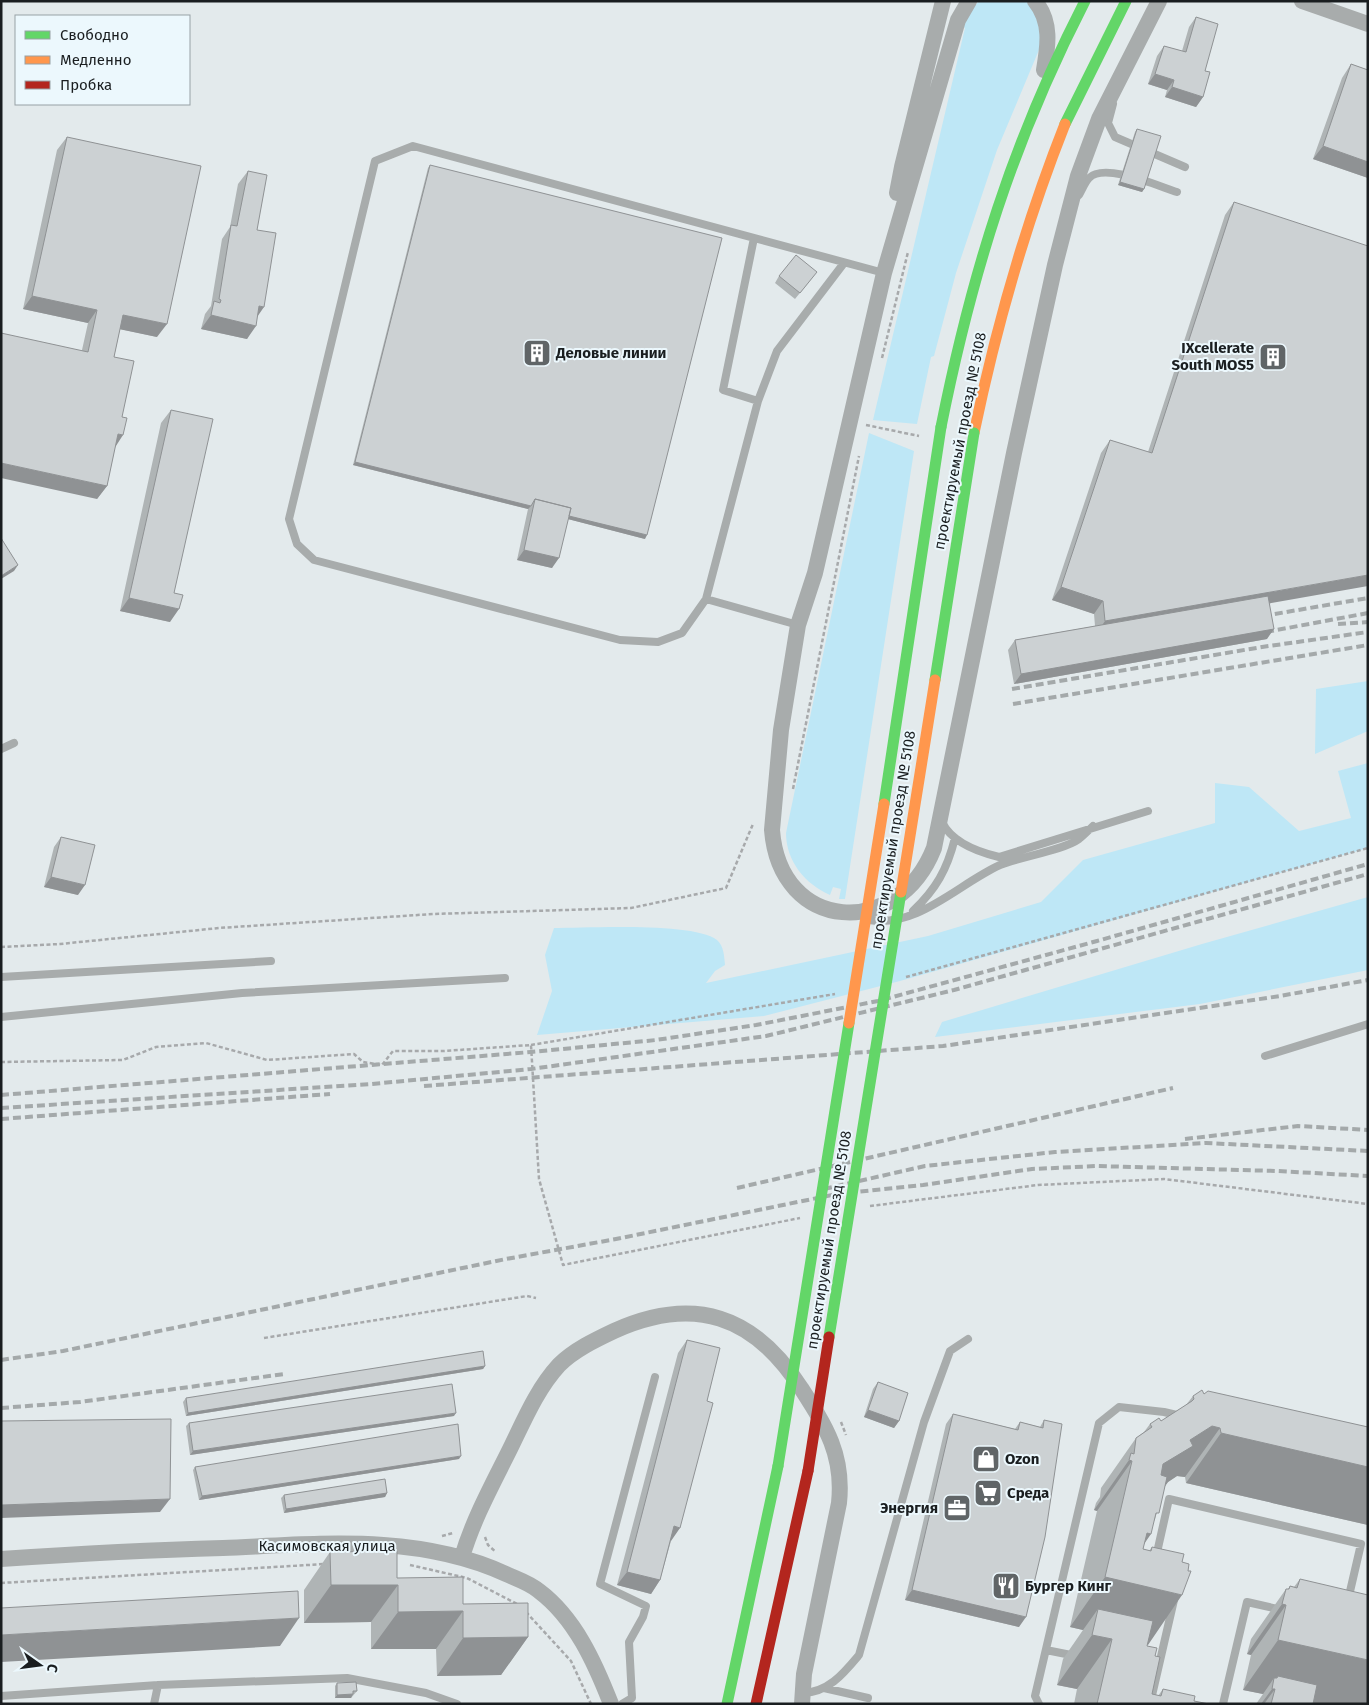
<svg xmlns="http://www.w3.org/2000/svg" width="1369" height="1705" font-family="'Fira Sans',sans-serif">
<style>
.green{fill:#bee7f6}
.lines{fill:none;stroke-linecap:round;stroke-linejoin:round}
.path{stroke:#a7a9ab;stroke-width:2.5;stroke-dasharray:4 2.5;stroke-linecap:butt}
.lane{stroke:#a8acac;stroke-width:8}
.street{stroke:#a8acac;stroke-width:16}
.fast{stroke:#63d668;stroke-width:11}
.slow{stroke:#ff974d;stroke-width:11}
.jam{stroke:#b3261e;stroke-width:11}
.rail{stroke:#a4a9aa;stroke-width:4;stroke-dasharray:8 4;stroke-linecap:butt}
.fast-bridge{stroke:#63d668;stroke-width:11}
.slow-bridge{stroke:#ff974d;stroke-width:11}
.jam-bridge{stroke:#b3261e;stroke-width:11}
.wall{fill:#afb4b5}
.shaded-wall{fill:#8f9294}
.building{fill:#ccd1d3;stroke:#8f9294}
.labels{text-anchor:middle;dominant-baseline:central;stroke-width:4;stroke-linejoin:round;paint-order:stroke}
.poi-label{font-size:15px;font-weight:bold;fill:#1a1e20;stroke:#ecf8fd;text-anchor:start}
.street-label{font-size:15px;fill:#1a1e20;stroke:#ecf8fd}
</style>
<rect width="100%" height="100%" fill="#e3eaec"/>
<path class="green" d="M980,1H1027L1039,16L1041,45L997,150L956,273L934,356L931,357L917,424L873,420L965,28L961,26L976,4Z
M869,433L914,451L845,899H839L841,889L833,887L830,895C805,884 786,861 786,833Z
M1368,681V731L1315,754L1316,689Z
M1368,763V848L900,981L764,1016L537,1035L552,991L545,955L554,928C587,928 694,922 717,940C724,946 724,956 725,965L715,971L706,983L928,936L1041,902L1083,860L1215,823V783L1249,787L1299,831L1351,818L1338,771Z
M1368,897V970L1200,1004L935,1037L942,1022L1202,944Z"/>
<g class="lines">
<path class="path" d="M882,358L908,252
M866,425L919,436
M793,789L859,456
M1,947L60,944L219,928L433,914L631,908L726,888L753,824
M906,977L1368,848
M531,1045L835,994
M1,1062L123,1060L156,1047L206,1043L267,1060L354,1054L363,1062L382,1065L393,1051H444L531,1045L539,1179L563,1265L800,1218
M870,1206L1038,1185L1164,1179L1368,1204
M264,1338L527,1296L536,1298
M841,1422L846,1435
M442,1536L453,1533
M485,1537L488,1545L496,1552
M410,1565L467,1578L519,1605
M1,1583L325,1564
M526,1612L571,1661L591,1704"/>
<path class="lane" d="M1113,104L1108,123L1115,137L1185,167
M1079,195C1082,190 1085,182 1089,178C1104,162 1158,186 1177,192
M754,238L723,390L758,401
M844,263L777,351L758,401L706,599L682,633L658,642L620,640L314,560L297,544L289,519L375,161L413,146L884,273
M706,599L798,625
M1,749L14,743
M942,822C952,843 978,852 999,857L1148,811
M913,911C936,889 947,870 955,838
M869,920C918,928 958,884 1000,865C1020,857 1064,850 1079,839C1084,835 1089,830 1093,826
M1,977L271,961
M1,1017L242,993L505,978
M1265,1056L1368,1024
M1156,1557L1169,1499L1361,1544L1348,1600
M1046,1650L1076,1656
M824,1688L868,1698
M802,1693C828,1693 844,1673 859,1655L924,1422L950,1351L968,1339
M1,1696L158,1685L347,1678L426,1693L457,1704
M154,1704L158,1685
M622,1704L632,1698L629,1642L643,1617L646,1606L600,1584L655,1377
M1039,1704L1035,1696L1099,1423L1119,1407L1164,1412L1181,1416
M1150,1704L1174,1600
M1223,1704L1247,1602L1282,1610"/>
<path class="street" d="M969,1L958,20L884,273L815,573L798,625L781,730L772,830C780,933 898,940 934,848L1014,453L1055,265L1078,176L1099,119L1159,1
M1035,1C1052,22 1048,46 1044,70
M1302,1L1368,24
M897,193L902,167L943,1
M462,1557C473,1520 491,1487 508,1453C523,1423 536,1390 559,1365C574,1350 595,1340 614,1331C694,1295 754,1315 801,1388C826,1427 844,1455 839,1503L804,1674L802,1704
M1,1559C75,1554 149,1550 223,1548C318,1544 417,1533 506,1574C517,1579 530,1583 539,1591C575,1618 595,1663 611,1704"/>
<path class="fast" d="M1065,124L1126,1
M941,427C972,272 1013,141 1085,1
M727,1704L778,1466"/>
<path class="slow" d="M974,433C996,327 1025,225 1065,124"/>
<path class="jam" d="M756,1704L808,1471"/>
<path class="rail" d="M1263,616L1368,598
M1338,624L1368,622
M1266,632L1368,613
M1012,689L1262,647L1368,632
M1013,704L1368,645
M424,1086L943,1046L1280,996L1368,980
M1,1095L531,1052L656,1040L756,1025L878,1001L1097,941L1368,864
M1,1108L371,1084L531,1069L766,1036L954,990L1368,874
M1,1119L330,1094
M1185,1139L1298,1126L1368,1130
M737,1188L1173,1088
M824,1189L925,1166L1055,1152L1206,1143L1368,1151
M1,1360L63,1351L506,1259L616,1239L837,1194L923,1185L1032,1169L1097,1166L1277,1171L1368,1176
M1,1408L80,1402L284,1374"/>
<path class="fast-bridge" d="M935,680L974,433
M884,804L941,427
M829,1337L901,892
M778,1466L849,1023"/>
<path class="slow-bridge" d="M901,892L935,680
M849,1023L884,804"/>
<path class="jam-bridge" d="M808,1471L829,1337"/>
</g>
<path class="wall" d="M1196,17L1205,71L1203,97L1196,107L1165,97L1167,90L1148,84L1157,56L1164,46L1182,51L1189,27Z
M1351,64L1368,70V178L1313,159L1342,78Z
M1137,129L1144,189L1142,192L1118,185L1135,132Z
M67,137L157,337L120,329L114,357L115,447L107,486L97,499L82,350L88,323L23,309L57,150Z
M430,165L645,539L568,519L552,568L517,560L528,509L353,465L428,168Z
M248,171L257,230V316L247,339L201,329L205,314L211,306L222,239L230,227L238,184Z
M1234,202L1270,604L1267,639L1014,684L1008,650L1015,640L1095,626L1094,614L1052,600L1101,453L1110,440L1148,452L1225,215Z
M779,276L812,278L795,299L775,283Z
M171,410L174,593L170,622L120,611L161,423Z
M61,837L78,895L44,887L54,847Z
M687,1340L671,1541L660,1580L651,1594L617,1585L678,1353Z
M485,1366L483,1369L186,1416L183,1402L186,1398Z
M878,1382L899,1421L894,1428L864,1417L873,1389Z
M1204,1394L1368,1427V1525L1186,1483L1185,1477L1177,1476L1168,1482L1165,1486L1155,1519L1144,1544L1143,1549L1149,1551L1152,1547L1147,1646L1155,1656L1152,1694L1158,1696L1163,1689L1194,1701L1209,1704H1074L1077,1689L1057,1685L1063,1659L1083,1630L1070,1627L1097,1511L1094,1510L1096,1503L1100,1497L1101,1488L1136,1438L1144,1432L1150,1424L1161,1421L1186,1405L1193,1396Z
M953,1414L1015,1429L1020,1422L1040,1427L1044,1420L1019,1627L905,1600L946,1424Z
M454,1416L190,1455L186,1426L189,1423Z
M459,1459L199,1500L193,1470L195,1467Z
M387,1493L385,1497L284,1513L281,1498L284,1495Z
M330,1552L463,1604L528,1637L501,1675L437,1676L436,1649H371V1622L304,1623V1590Z
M1300,1579L1368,1704H1256L1263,1694L1243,1690L1251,1655L1247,1654L1251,1639L1286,1589H1288L1290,1586L1294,1587Z
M337,1683L357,1691L351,1698H335V1686Z"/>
<path class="shaded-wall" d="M1155,74L1174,80L1167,90L1148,84Z
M1172,87L1203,97L1196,107L1165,97Z
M1323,146L1368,162V178L1313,159Z
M1120,182L1144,189L1142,192L1118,185Z
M32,296L97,310L88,323L23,309Z
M259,306L264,307L255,320Z
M123,315L167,324L157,337L114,328Z
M211,315L256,326L247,339L201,329Z
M118,434L123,435L114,449Z
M355,462L531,506L528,509L353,465Z
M1,463L107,486L97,499L1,478Z
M534,507L647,535L645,539L533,510Z
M524,550L559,558L552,568L517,560Z
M18,565L14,571L1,579V576Z
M1368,575V586L1096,634L1105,621Z
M1061,587L1103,601L1094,614L1052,600Z
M129,598L179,609L170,622L120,611Z
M1274,629L1267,639L1014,684L1021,674Z
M51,877L85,885L78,895L44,887Z
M485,1366L483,1369L186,1416L188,1413Z
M868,1410L899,1421L894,1428L864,1417Z
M456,1413L454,1416L190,1455L193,1451Z
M1212,1426L1220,1428L1185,1477L1177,1476L1168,1482L1158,1496L1129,1514L1163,1464L1190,1440Z
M1221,1433L1368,1467V1525L1186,1483Z
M461,1456L459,1459L199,1500L202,1496Z
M1129,1460L1132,1461L1097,1511L1094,1510Z
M387,1493L385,1497L284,1513L286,1509Z
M170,1499L160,1512L1,1518V1505Z
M674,1526L680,1528L671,1541L665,1540Z
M1147,1533L1151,1534L1119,1580L1182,1595L1148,1645L1098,1609L1083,1630L1070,1627L1105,1577Z
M627,1572L660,1580L651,1594L617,1585Z
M331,1585H398L371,1622L304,1623Z
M912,1590L1026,1617L1019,1627L905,1600Z
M1282,1604L1286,1605L1251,1655L1247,1654Z
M463,1611L436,1649H371L398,1612Z
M299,1618L280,1646L1,1662V1635Z
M1092,1635L1112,1639L1077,1689L1057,1685Z
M528,1637L501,1675L437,1676L463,1638Z
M1278,1640L1368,1660V1704H1304L1275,1689L1264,1704H1261L1272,1689L1278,1676L1273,1682L1274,1678L1263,1694L1243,1690Z
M353,1694L351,1698H335L337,1695Z"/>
<path class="building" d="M1196,17L1218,24L1205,71L1210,72L1203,97L1172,87L1174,80L1155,74L1164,46L1186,52Z
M1351,64L1368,70V162L1323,146Z
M1137,129L1161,136L1144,189L1120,182Z
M67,137L201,166L167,324L123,315L114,357L134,361L122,417L127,418L123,435L118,434L107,486L1,463V333L88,352L97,310L32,296Z
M430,165L722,238L647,535L569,516L571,508L535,499L531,506L355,462Z
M248,171L267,175L257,230L276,233L264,307L259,306L256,326L211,315L214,301L220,303L221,300L219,299L231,225L237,226Z
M1234,202L1368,246V575L1105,621L1103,601L1061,587L1110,440L1152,453Z
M796,255L817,272L800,293L779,276Z
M171,410L213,419L174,593L183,595L179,609L129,598Z
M535,499L571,508L559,558L524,550Z
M1,538L18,565L1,576Z
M1268,596L1274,629L1021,674L1015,640Z
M61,837L95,845L85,885L51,877Z
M687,1340L720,1348L707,1401L713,1403L680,1528L674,1526L660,1580L627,1572Z
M483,1351L485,1366L188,1413L186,1398Z
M878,1382L908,1393L899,1421L868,1410Z
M452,1384L456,1413L193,1451L189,1423Z
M1202,1390L1204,1394L1208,1391L1368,1427V1467L1221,1433L1220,1428L1212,1426L1190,1440L1193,1446L1163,1464L1161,1475L1167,1477L1159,1513H1156L1151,1534L1147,1533L1143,1549L1151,1551L1152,1547L1184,1554L1182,1562L1189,1564L1188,1571H1191L1182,1595L1105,1577L1132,1461L1129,1460L1131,1453L1134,1454L1136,1438L1152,1427L1150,1424L1159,1418L1161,1421L1192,1401L1194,1399L1193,1396Z
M953,1414L1018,1430L1020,1422L1043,1428L1044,1420L1062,1424L1045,1537L1026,1617L912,1590Z
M171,1419L170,1499L1,1505V1421Z
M458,1424L461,1456L202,1496L195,1467Z
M385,1479L387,1493L286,1509L284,1495Z
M397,1551V1578L463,1577V1604L528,1603V1637L463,1638V1611L398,1612V1585H331L330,1552Z
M1300,1579L1368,1595V1660L1278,1640L1286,1605L1282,1604L1286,1589H1289L1290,1586L1297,1588Z
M298,1591L299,1618L1,1635V1608Z
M1098,1609L1153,1621L1147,1646L1157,1648L1155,1656L1160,1657L1152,1694L1161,1696L1163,1689L1195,1696L1194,1701L1209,1704H1097L1112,1639L1092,1635Z
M1278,1676L1317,1685L1313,1704H1271L1275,1689H1272L1274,1678H1277Z
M356,1682L357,1691H353V1694L337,1695V1683Z"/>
<defs>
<symbol id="building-square" viewBox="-11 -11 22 22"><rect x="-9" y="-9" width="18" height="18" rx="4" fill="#606567" stroke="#ecf8fd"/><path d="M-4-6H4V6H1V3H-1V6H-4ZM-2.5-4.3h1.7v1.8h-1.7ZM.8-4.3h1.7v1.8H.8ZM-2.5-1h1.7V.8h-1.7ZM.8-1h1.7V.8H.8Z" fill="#fff"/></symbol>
<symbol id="shop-square" viewBox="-11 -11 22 22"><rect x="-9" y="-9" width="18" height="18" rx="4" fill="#606567" stroke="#ecf8fd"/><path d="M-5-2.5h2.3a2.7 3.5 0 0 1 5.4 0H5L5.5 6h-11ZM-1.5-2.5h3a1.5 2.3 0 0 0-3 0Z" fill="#fff"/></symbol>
<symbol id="supermarket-square" viewBox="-11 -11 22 22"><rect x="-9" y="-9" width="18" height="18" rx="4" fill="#606567" stroke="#ecf8fd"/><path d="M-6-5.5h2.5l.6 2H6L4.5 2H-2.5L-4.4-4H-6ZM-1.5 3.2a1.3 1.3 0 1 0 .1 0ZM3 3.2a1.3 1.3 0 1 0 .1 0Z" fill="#fff"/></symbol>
<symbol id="office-square" viewBox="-11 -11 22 22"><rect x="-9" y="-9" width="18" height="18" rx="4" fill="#606567" stroke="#ecf8fd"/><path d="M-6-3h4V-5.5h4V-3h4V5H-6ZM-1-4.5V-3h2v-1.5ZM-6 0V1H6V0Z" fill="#fff"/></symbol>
<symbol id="restaurant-square" viewBox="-11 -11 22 22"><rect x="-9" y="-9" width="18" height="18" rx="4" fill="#606567" stroke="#ecf8fd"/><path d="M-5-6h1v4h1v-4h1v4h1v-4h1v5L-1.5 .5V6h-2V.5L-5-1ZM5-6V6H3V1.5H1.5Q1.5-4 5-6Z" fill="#fff"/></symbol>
</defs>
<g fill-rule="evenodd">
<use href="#building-square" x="521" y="337" width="32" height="32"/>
<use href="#building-square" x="1257" y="341" width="32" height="32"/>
<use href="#shop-square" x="970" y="1443" width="32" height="32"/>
<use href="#supermarket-square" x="972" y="1477" width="32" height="32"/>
<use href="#office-square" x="941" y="1492" width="32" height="32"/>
<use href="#restaurant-square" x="990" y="1570" width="32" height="32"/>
</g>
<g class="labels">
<g class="poi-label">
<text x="1254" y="348" text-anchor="end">IXcellerate<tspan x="1254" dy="17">South MOS5</tspan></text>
<text x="556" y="353">Деловые линии</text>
<text x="1005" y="1459">Ozon</text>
<text x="1007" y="1493">Среда</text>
<text x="938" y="1508" text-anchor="end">Энергия</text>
<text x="1025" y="1586">Бургер Кинг</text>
</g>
<g class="street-label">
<text transform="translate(960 441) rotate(-79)">проектируемый проезд № 5108</text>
<text transform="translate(893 840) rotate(-81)">проектируемый проезд № 5108</text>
<text transform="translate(829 1240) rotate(-81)">проектируемый проезд № 5108</text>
<text x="327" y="1546">Касимовская улица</text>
</g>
</g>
<rect width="1369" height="1705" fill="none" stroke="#1a1e20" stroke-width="5"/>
<rect x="15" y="15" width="175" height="90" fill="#ecf8fd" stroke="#98a1a5"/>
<rect x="25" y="31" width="25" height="8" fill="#63d668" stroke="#98a1a5"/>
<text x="60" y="40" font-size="15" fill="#1a1e20">Свободно</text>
<rect x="25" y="56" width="25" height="8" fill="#ff974d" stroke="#98a1a5"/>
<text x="60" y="65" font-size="15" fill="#1a1e20">Медленно</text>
<rect x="25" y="81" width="25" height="8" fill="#b3261e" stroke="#98a1a5"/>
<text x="60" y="90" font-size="15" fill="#1a1e20">Пробка</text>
<g transform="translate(40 1665) rotate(104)" stroke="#ecf8fd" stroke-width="4" paint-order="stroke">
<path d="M0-4L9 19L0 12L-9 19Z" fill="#1a1e20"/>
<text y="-8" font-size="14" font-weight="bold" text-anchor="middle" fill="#1a1e20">С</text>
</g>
</svg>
